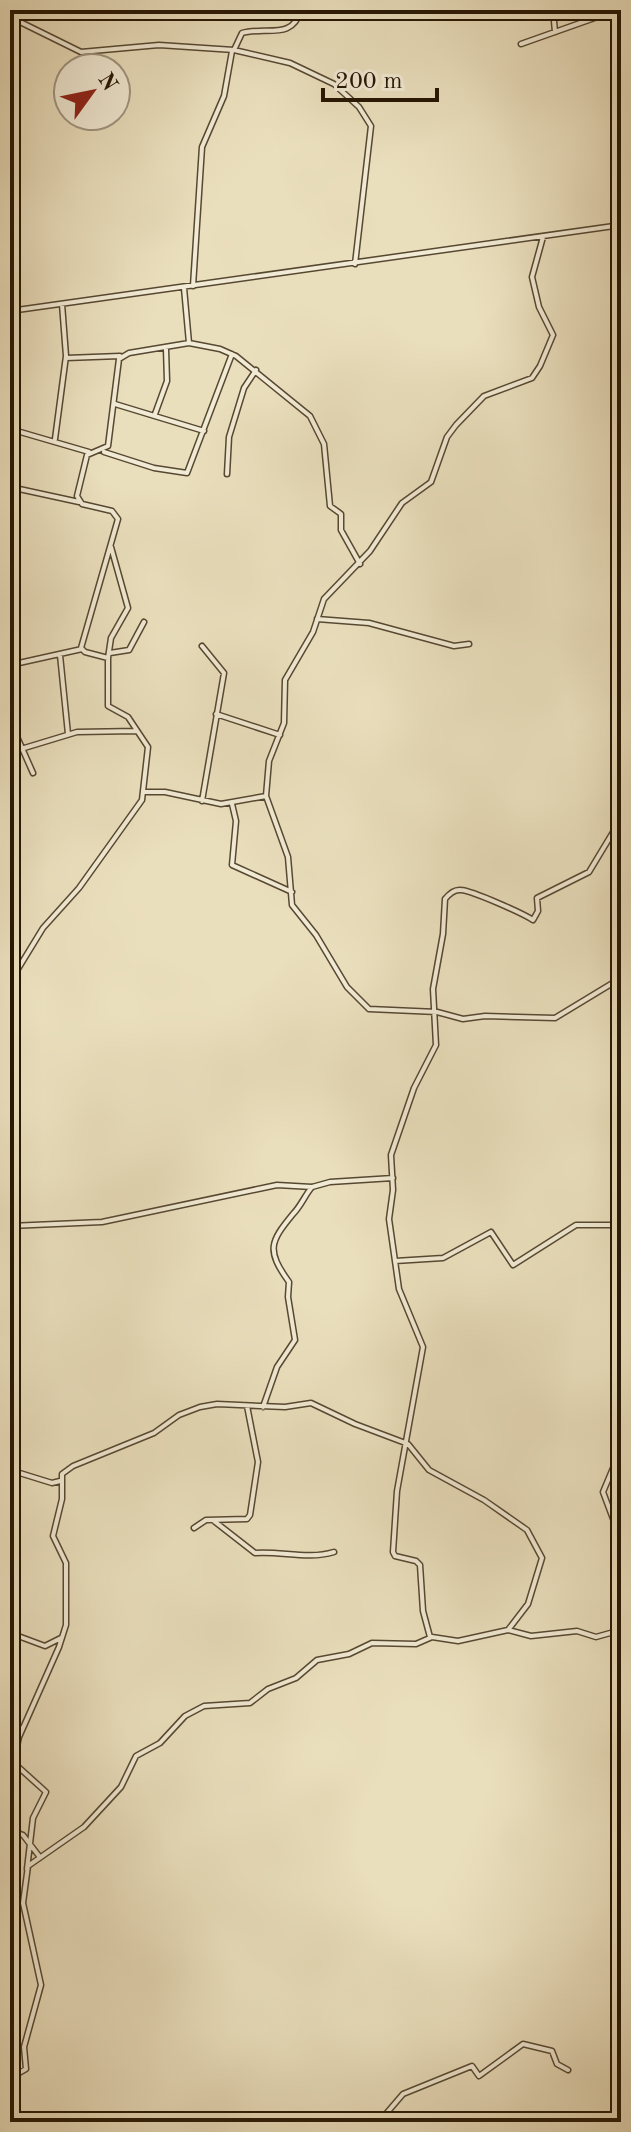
<svg xmlns="http://www.w3.org/2000/svg" width="631" height="2132" font-family="'Old Standard TT',serif">
<style>
.lines{fill:none;stroke-linecap:round;stroke-linejoin:round}
.street-casing{stroke:#574832;stroke-width:7}
.street{stroke:#f1ead4;stroke-width:4}
</style>
<rect width="100%" height="100%" fill="#eadfbd"/>
<filter id="stains"><feTurbulence type="fractalNoise" baseFrequency=".0025" numOctaves="4"/><feColorMatrix values="0 0 0 0 .2 0 0 0 0 .09 0 0 0 0 .02 0 0 0 .5 -.17"/></filter>
<radialGradient id="worn" r=".72"><stop offset=".6" stop-color="#630" stop-opacity="0"/><stop offset="1" stop-color="#630" stop-opacity=".3"/></radialGradient>
<g class="lines">
<defs>
<path id="street" d="M553,10L555,32
M10,17L81,52L159,45L234,50L290,63L334,84L359,107L371,126L355,264
M521,44L617,10
M234,50L242,33C266,26 292,41 301,10
M543,237L532,277L539,307L553,335L540,366L532,378L484,396L456,425L447,437L431,482L402,503L370,551L324,599L313,632L285,680L284,723L269,761L266,796L288,857L292,905L316,935L347,987L369,1009L437,1012L463,1019L485,1016L555,1018L621,978
M193,286L202,147L224,96L232,51
M10,311L621,225
M189,343L220,349L236,356L310,416L324,444L330,506L341,514V530L360,564
M10,345V369
M66,358L120,356
M115,404L204,431
M155,414L167,381L166,349
M10,429L89,452
M55,439L66,356L62,304
M104,452L154,468L187,473L232,354
M227,474L229,437L244,388L256,370
M10,487L79,502
M317,619L369,623L454,646L469,644
M110,653L129,650L144,622
M60,655L68,734
M108,658L111,638L128,608L111,547
M10,665L82,649
M216,714L280,735
M10,721L33,773
M21,749L77,732L137,731
M145,792H165L221,804L266,796
M202,801L224,673L202,646
M232,804L236,821L232,865L292,892
M10,982L43,928L79,888L142,800L148,747L128,717L108,706V658L85,652L81,648L118,519L112,511L82,504L77,496L87,455L108,446L119,359L129,353L189,343L184,288
M10,1226L102,1222L277,1185L312,1187L330,1182L393,1178
M395,1261L443,1258L491,1232L513,1265L576,1225H611L621,1218
M263,1407L277,1367L295,1340L288,1297L289,1282C266,1250 270,1242 293,1214C301,1206 305,1195 312,1187
M621,1415L616,1461L603,1492L621,1540
M10,1470L52,1483L60,1481
M214,1521L255,1553C283,1551 307,1560 334,1552
M194,1528L206,1520L247,1519L250,1515L258,1462L247,1406
M10,1633L45,1646L61,1638
M430,1637L423,1611L420,1565L416,1561L395,1556L393,1552L397,1491L423,1347L399,1289L389,1219L393,1190L391,1155L414,1088L436,1045L433,989L443,934L445,899C449,894 454,889 461,890C473,891 522,913 533,920L538,911L537,898L589,872L621,819
M10,1724L22,1729
M15,1764L46,1792L33,1818L27,1869
M10,1777L19,1737L59,1647L66,1625V1563L53,1536L62,1499V1474L73,1466L154,1433L179,1415L200,1407L217,1404L285,1407L311,1403L355,1424L408,1444L429,1470L484,1500L527,1530L542,1558L528,1604L508,1630
M10,1830L23,1835L39,1856
M10,2078L26,2069L24,2047L41,1985L23,1903L28,1866L84,1827L121,1787L136,1756L160,1743L185,1716L204,1706L250,1703L268,1689L296,1678L317,1660L349,1654L372,1643L416,1644L432,1637L458,1641L508,1630L531,1636L577,1631L596,1637L621,1630
M379,2122L403,2094L472,2066L479,2076L523,2044L552,2051L557,2064L568,2070"/>
</defs>
<use href="#street" class="street-casing"/>
<use href="#street" class="street"/>
</g>
<rect width="631" height="2132" fill="none" stroke="#eadfbd" stroke-width="40"/>
<rect x="12" y="12" width="607" height="2108" fill="none" stroke="#261603" stroke-width="4"/>
<rect x="20" y="20" width="591" height="2092" fill="none" stroke="#261603" stroke-width="2"/>
<g transform="translate(92 92) rotate(57)"><circle r="38" fill="#f1ead4" stroke="#a09580" stroke-width="2"/>
<path d="M0-6L14 30L0 20L-14 30Z" fill="#8f2418"/>
<text y="-12" font-size="22" font-weight="bold" text-anchor="middle" fill="#261603">N</text>
</g>
<path d="M323 88v12h114v-12" fill="none" stroke="#261603" stroke-width="4"/>
<text x="335" y="88" font-size="24" fill="#261603" stroke="#f1ead4" stroke-width="6" paint-order="stroke">200 m</text>
<rect width="100%" height="100%" filter="url(#stains)"/>
<rect width="100%" height="100%" fill="url(#worn)"/>
</svg>
